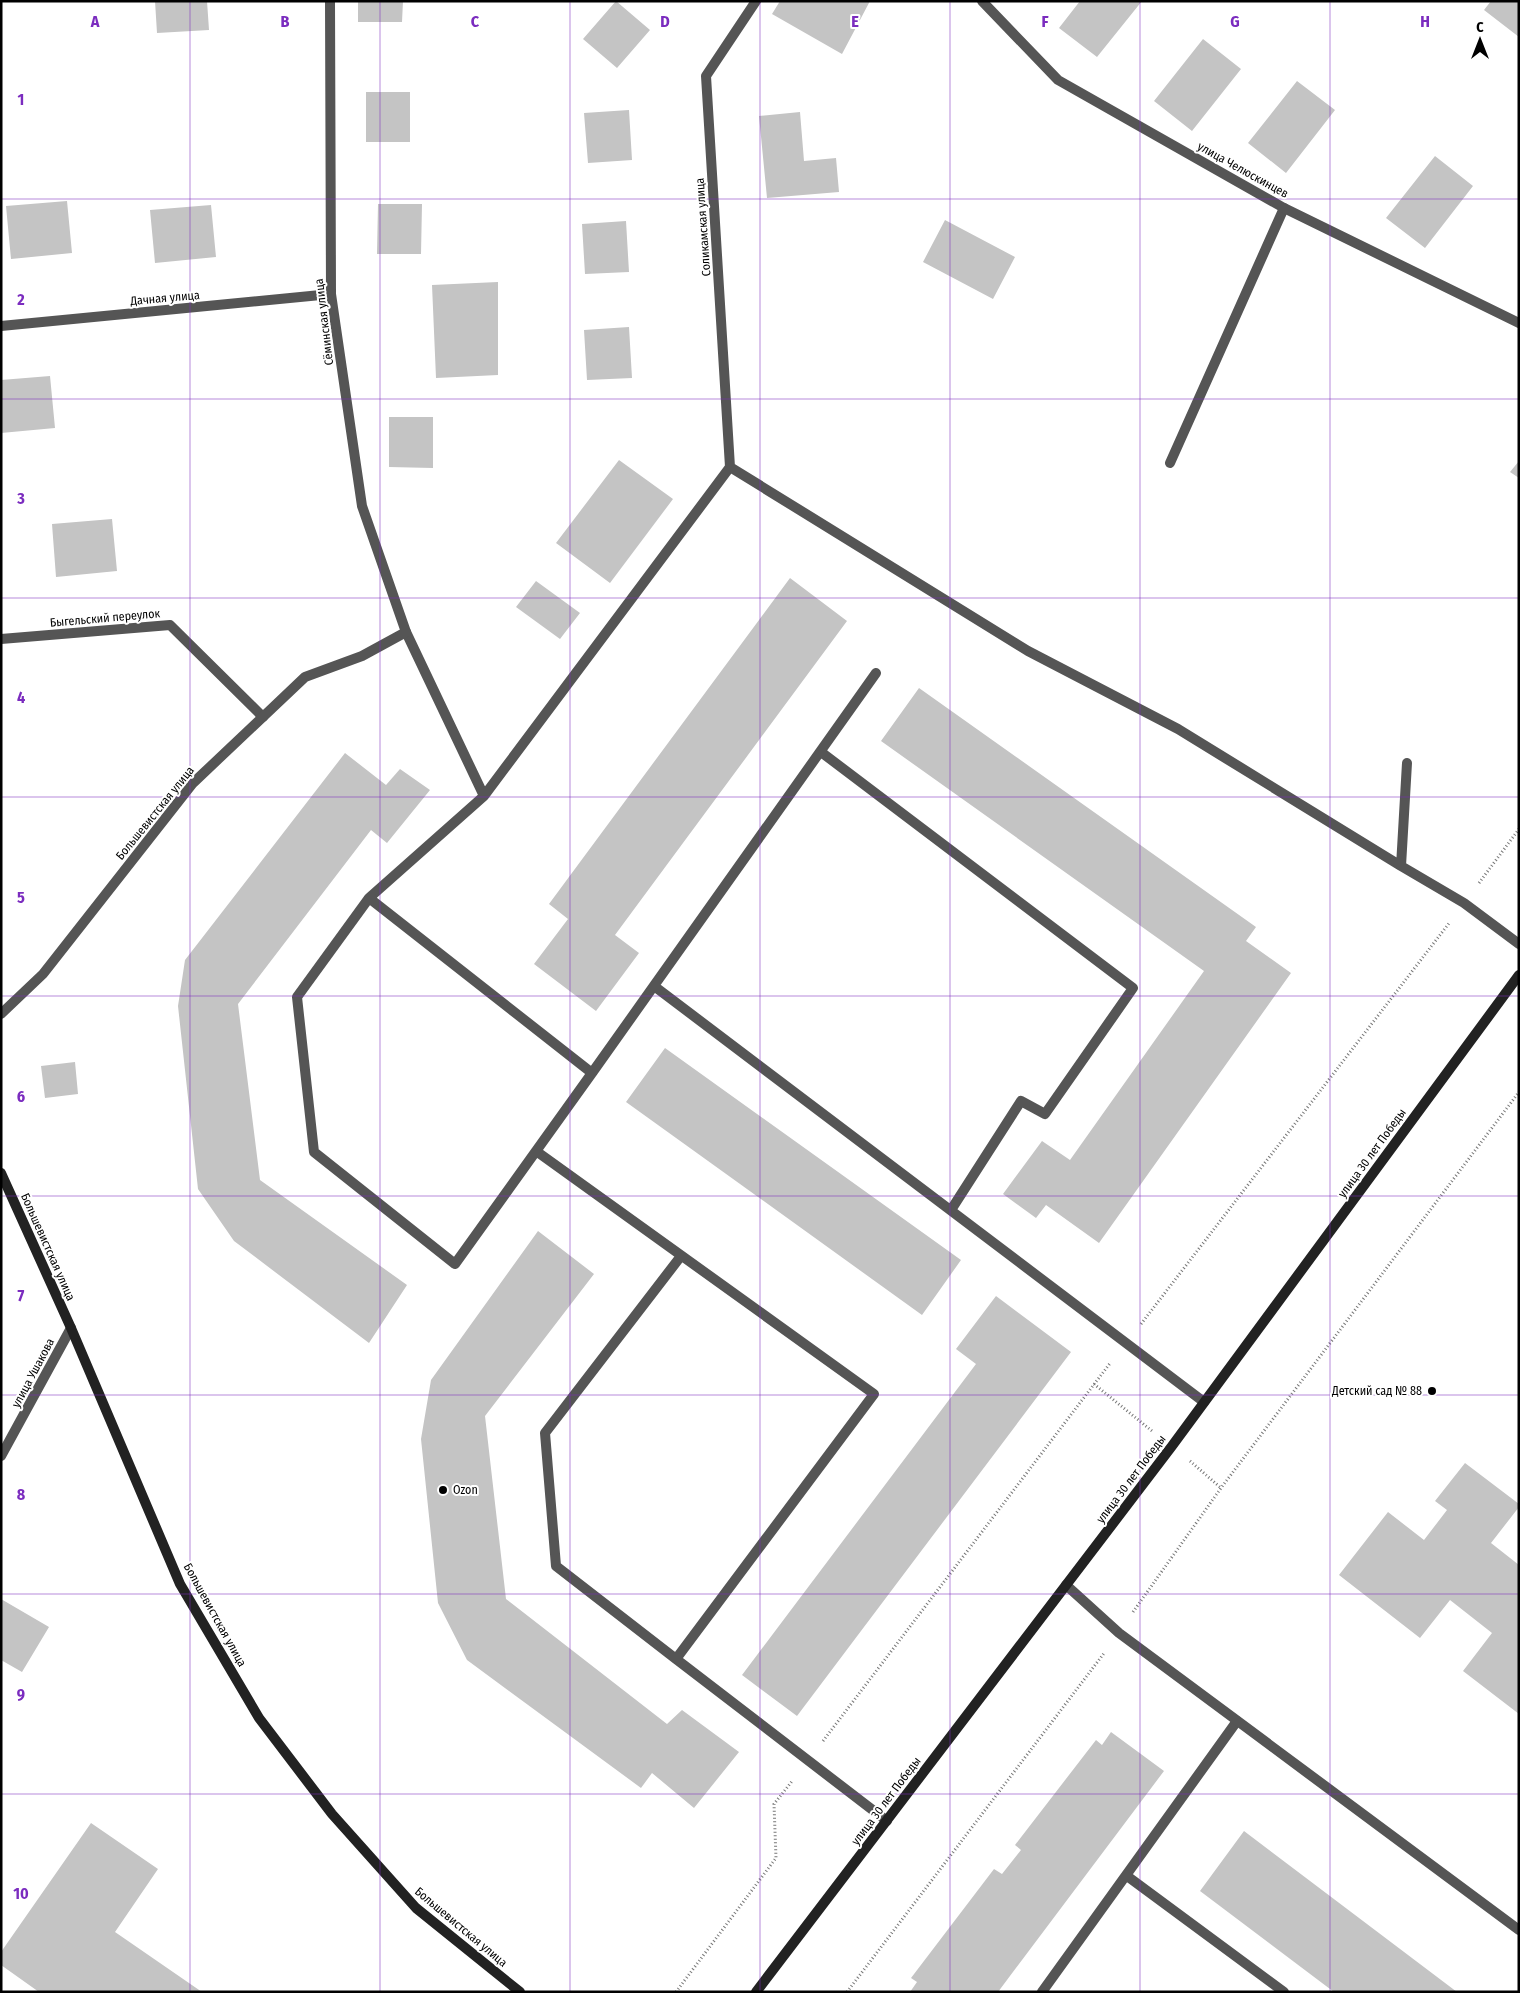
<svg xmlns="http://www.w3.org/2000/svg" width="1520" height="1993" font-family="'Fira Sans Condensed',sans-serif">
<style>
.building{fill:#c4c4c4}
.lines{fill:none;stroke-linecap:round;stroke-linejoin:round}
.path{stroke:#777;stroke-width:3;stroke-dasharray:1 2.5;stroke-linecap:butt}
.lane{stroke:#555;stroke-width:10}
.street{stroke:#555;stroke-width:10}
.secondary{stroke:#222;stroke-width:10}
.grid{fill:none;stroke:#7b2cbf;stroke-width:1;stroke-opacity:0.55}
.poi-dot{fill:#000;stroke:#fff;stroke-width:2}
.labels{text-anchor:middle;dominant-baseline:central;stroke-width:4;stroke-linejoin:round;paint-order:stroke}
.street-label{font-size:12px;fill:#000;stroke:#fff}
.poi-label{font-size:12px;fill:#000;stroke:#fff;text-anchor:end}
.grid-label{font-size:16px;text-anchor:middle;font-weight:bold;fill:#7b2cbf;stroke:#fff;stroke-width:4;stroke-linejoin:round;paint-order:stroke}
</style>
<rect width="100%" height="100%" fill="#fff"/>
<path class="building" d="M155,1H207L209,30L157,33Z
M358,1H403L402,22H358Z
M616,1L650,30L617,68L583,39Z
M780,1H870L842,54L772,14Z
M1080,1H1142L1097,57L1059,28Z
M1491,1H1519V37L1484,10Z
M1203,39L1241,69L1192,131L1154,101Z
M1297,81L1335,110L1286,173L1248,143Z
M366,92H410V142H366Z
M629,110L632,160L588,163L584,113Z
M800,112L804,161L836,158L839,192L767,198L759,116Z
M1435,156L1473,186L1425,248L1386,218Z
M67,201L72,253L11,259L6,206Z
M378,204H422L421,254H377Z
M211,205L216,257L155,263L150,210Z
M945,220L1015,257L993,299L923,262Z
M626,221L629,272L585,274L582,224Z
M498,282V375L436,378L432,285Z
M629,327L632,378L587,380L584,330Z
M50,376L55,428L1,433V380Z
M389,417H433V468L389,467Z
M619,460L673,499L610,583L556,543Z
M1519,461V478L1510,472Z
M112,519L117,571L56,577L52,524Z
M790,578L847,621L615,935L639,953L596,1011L534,964L568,919L549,904Z
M536,581L580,613L560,639L516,607Z
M919,688L1256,927L1246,941L1291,973L1099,1243L1046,1205L1036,1218L1003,1194L1042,1141L1070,1160L1204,971L881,741Z
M345,753L386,785L400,769L430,790L387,843L371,830L238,1004L260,1180L407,1285L369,1343L234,1241L198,1189L178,1006L185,960Z
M665,1048L961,1260L922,1315L626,1102Z
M75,1062L78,1094L45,1098L41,1066Z
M538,1231L594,1274L485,1416L506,1599L667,1724L682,1710L739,1752L694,1808L652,1773L641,1788L467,1660L438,1603L421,1439L431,1380Z
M996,1296L1071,1352L797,1716L742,1675L976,1364L956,1349Z
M1465,1463L1519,1504V1507L1491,1543L1519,1565V1714L1463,1671L1492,1633L1450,1600L1420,1638L1339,1575L1388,1512L1424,1540L1447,1510L1435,1501Z
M1,1599L49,1627L22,1672L1,1660Z
M1111,1732L1164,1771L998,1992H910L917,1982L911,1978L994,1869L1002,1874L1021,1850L1015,1845L1096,1740L1102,1745Z
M91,1823L158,1869L115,1932L202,1992H39L1,1965V1952Z
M1244,1831L1457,1992H1334L1200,1891Z"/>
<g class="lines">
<path class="path" d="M1479,883L1519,829
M1141,1324L1450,922
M1094,1384L1152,1431
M1190,1461L1221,1488
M1133,1612L1221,1488L1519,1092
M823,1741L1111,1362
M676,1992L776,1858L774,1804L793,1780
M847,1992L1105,1652"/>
<path class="lane" d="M1170,463L1284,208
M730,467L1028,651L1178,729L1401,866
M730,467L706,76L756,1
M406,632L484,796L730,467
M1,639L170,625L263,717
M821,752L1133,988L1045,1114L1021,1101L951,1210
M1407,763L1401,866L1464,903L1519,944
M369,898L592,1073L455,1264L314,1152L297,997L369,898L484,796
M654,986L1204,1402
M592,1073L876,673
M536,1151L874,1394L676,1659L556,1566L545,1433L681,1256
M1,1456L71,1328
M676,1659L887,1821
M1127,1876L1284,1992
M1042,1992L1237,1721"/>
<path class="street" d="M982,1L1058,80L1284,208L1519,323
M1,326L331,294
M1,1014L43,974L193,783L305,677L362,656L406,632L362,506L331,294L330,1
M1066,1585L1119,1633L1519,1930"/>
<path class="secondary" d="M1,1173L71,1328L180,1584L259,1718L332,1814L416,1908L520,1992
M756,1992L1172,1446L1519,975"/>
</g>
<path class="grid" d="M190,1V1992M380,1V1992M570,1V1992M760,1V1992M950,1V1992M1140,1V1992M1330,1V1992M1,199H1519M1,399H1519M1,598H1519M1,797H1519M1,996H1519M1,1196H1519M1,1395H1519M1,1594H1519M1,1794H1519"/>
<g class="poi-dot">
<circle cx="1432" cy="1391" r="5"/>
<circle cx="443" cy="1490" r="5"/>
</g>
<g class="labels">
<g class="street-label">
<text transform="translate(1243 170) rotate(29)">улица Челюскинцев</text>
<text transform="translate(703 227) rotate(-94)">Соликамская улица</text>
<text transform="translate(165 298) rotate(-5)">Дачная улица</text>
<text transform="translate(324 322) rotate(-97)">Сёминская улица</text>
<text transform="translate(105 618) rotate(-5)">Быгельский переулок</text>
<text transform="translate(155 813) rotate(-51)">Большевистская улица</text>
<text transform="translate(1372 1153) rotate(-54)">улица 30 лет Победы</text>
<text transform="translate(48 1247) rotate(66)">Большевистская улица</text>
<text transform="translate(33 1373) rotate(-62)">улица Ушакова</text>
<text transform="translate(1131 1479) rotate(-53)">улица 30 лет Победы</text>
<text transform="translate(215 1615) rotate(61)">Большевистская улица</text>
<text transform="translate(886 1801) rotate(-53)">улица 30 лет Победы</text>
<text transform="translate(461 1927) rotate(40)">Большевистская улица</text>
</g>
<g class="poi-label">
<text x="1422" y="1391">Детский сад № 88</text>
<text x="453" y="1490" text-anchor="start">Ozon</text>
</g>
</g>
<g class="grid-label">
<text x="95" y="27">A</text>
<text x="285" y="27">B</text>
<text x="475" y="27">C</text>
<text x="665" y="27">D</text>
<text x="855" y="27">E</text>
<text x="1045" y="27">F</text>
<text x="1235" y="27">G</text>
<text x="1425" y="27">H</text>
<text x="21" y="105">1</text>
<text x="21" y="305">2</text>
<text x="21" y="504">3</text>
<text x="21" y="703">4</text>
<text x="21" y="903">5</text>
<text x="21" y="1102">6</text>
<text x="21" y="1301">7</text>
<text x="21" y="1500">8</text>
<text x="21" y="1700">9</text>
<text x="21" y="1899">10</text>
</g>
<rect width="1520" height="1993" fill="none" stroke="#000000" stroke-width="5"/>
<g transform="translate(1480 40)" stroke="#ffffff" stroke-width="4" paint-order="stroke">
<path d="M0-4L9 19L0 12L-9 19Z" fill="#000000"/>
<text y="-8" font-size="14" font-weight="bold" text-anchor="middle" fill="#000000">С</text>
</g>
</svg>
